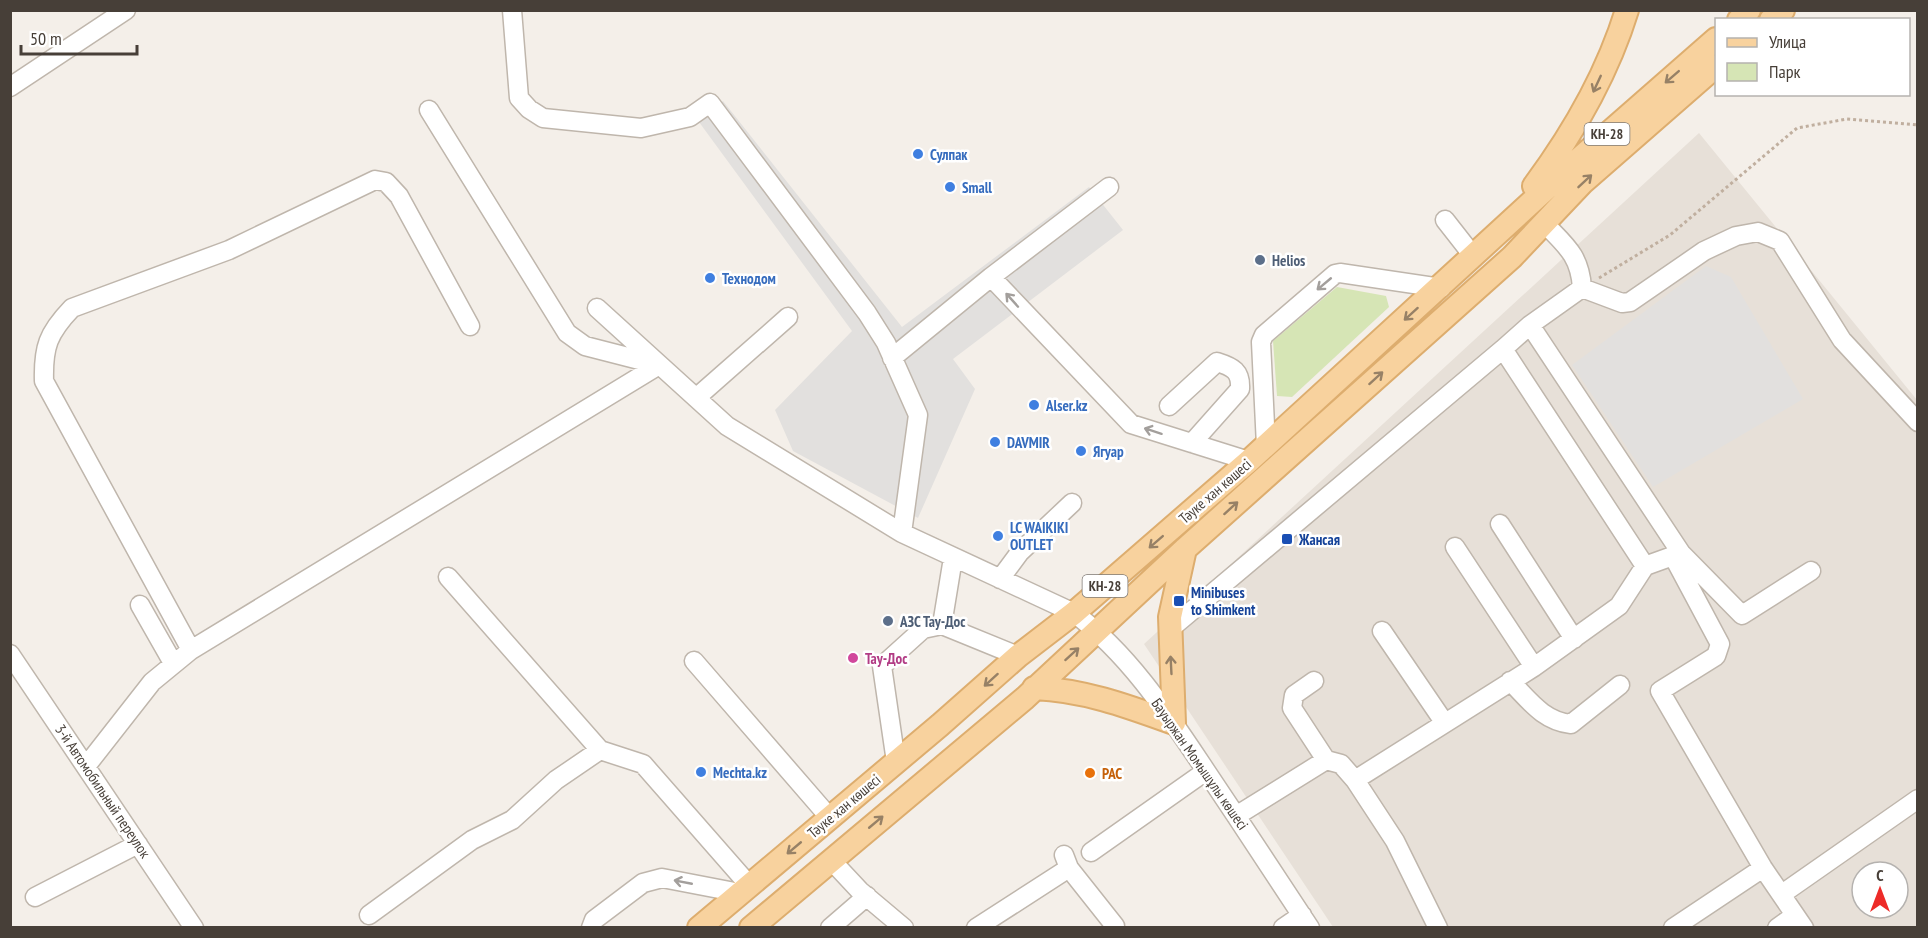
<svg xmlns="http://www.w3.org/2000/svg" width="1928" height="938" font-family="'PT Sans Narrow',sans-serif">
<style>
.residential{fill:#e7e0d8;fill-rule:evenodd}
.green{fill:#d6e5b5}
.parking{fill:#e2e0de}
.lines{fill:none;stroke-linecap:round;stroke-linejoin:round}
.minor-casing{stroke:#bfb6ac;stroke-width:21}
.major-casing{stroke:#ddad6e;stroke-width:26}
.path{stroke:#c0af9f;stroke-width:3;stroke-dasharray:3 3;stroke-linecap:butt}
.minor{stroke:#fff;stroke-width:18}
.major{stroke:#f8d29e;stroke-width:22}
.oneway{stroke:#978166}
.oneway2{stroke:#a39f9c}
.shop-dot{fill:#3f7fe0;stroke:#fff;stroke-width:2}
.service-dot{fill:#5c6f8a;stroke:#fff;stroke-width:2}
.transit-dot{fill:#1a4fb4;stroke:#fff;stroke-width:2}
.hotel-dot{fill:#d1479c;stroke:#fff;stroke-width:2}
.food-dot{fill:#e8710a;stroke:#fff;stroke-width:2}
.labels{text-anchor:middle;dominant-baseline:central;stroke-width:5;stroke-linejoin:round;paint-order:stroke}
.shield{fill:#fff;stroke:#7e7974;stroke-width:1.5}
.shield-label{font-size:14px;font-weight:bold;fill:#473f38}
.shop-label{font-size:15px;font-weight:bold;fill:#366cbe;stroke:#fff;text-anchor:start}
.service-label{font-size:15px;font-weight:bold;fill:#4e5e75;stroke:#fff;text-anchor:start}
.street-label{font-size:15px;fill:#473f38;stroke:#fff}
.transit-label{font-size:15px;font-weight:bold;fill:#164399;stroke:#fff;text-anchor:start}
.hotel-label{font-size:15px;font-weight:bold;fill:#b23c85;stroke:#fff;text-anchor:start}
.food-label{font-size:15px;font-weight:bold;fill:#c56008;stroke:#fff;text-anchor:start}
</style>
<rect width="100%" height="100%" fill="#f4efe9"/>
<path class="residential" d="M1699,133L1917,400V927H1333L1144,644ZM1862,872H1898V908H1862Z"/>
<path class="green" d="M1337,287L1386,296L1389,307L1292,397L1277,396L1273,341Z"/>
<path class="parking" d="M723,101L902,327L1089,187L1123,230L953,359L975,389L918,518L793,451L775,410L852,331L699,122Z
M1706,266L1731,277L1803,399L1653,487L1572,365Z"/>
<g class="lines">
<defs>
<path id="minor" d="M512,10L519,98L529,109L543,118L641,128L690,117L710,103L867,313L886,343L918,415L902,533
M10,87L126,10
M1445,220L1474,257
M1544,223C1565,245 1580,255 1582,288L1530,325L1503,349L1645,566
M991,277L1131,424L1249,461
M1582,288L1622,303L1630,302L1704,251L1736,236L1758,232L1780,241L1842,340L1918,422
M597,308L727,426L902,533L1074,613C1130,655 1168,714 1206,771C1241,823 1275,875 1310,928
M1530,325L1681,553L1742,615L1811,571
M892,358L991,277L1109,187
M696,398L788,317
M1169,406L1217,362C1233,367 1241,371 1240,389L1192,443
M1266,446L1261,342L1264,335L1335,274L1340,273L1441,288
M1500,524L1574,639
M1455,547L1534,667
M1673,556L1720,644L1716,656L1660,691L1763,868L1804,928
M448,577L600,750
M1000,579L1020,552L1072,503
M140,605L173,663
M942,625L953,558
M1170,629L1503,349
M1382,631L1444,722
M191,650L44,381C43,347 48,333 72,308L229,250L375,180L386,182L399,196L470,326
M10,654L194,928
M694,661L830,818
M1314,681L1294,695L1292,708L1326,760L1341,764L1355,780L1395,841L1438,928
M1510,681C1529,700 1543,721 1571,724L1620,685
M896,762L882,666L923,629L942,625L1018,656
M87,765L152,682L191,650L659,365L585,346L567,333L429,110
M1355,780L1534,667L1619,606L1645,566L1681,553
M1236,816L1326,760
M1091,852L1206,771
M1064,855L1069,868L1115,926L1113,928
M831,860L860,891L904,928
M1782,894L1918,799
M35,897L138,844
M369,915L472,840L512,820L556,780L600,750L643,764L749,885
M591,928L594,920L643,883L662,878L740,893
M830,928L867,896
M976,928L1069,868
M1283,928L1302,915
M1673,928L1763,868
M1777,928L1795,915"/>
<path id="major" d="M1739,20L1749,10
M1771,20L1783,10
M1534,186C1574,132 1607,75 1627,10
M1034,688C1084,690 1127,706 1174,723L1170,617L1185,549
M699,928L940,725L1018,656L1074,613L1249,461L1571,166L1716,39
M751,928L1025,698L1185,549L1512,257L1582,183L1716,66"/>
</defs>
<use href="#minor" class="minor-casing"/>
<use href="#major" class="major-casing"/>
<path class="path" d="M1599,278L1670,235L1797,128L1847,119L1918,125"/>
<use href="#minor" class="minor"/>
<use href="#major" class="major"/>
</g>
<defs><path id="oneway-shaft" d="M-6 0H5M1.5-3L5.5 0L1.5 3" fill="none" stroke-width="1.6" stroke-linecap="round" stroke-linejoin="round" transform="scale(1.5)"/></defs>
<g class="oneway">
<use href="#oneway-shaft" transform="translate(1672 77) rotate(139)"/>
<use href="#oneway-shaft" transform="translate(1597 84) rotate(115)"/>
<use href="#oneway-shaft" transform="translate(1585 181) rotate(-43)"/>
<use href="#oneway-shaft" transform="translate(1411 314) rotate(138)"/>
<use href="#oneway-shaft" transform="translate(1376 378) rotate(-42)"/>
<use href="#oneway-shaft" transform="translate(1231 508) rotate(-42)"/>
<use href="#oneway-shaft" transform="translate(1156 542) rotate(139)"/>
<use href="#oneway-shaft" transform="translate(1072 654) rotate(-42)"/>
<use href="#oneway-shaft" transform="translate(1171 665) rotate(-93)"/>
<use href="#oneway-shaft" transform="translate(991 680) rotate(138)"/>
<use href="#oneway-shaft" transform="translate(876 822) rotate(-40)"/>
<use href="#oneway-shaft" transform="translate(794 848) rotate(140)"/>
</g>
<g class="oneway2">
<use href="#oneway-shaft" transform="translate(1324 284) rotate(140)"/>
<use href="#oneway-shaft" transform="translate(1012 300) rotate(-132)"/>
<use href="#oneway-shaft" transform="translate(1153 431) rotate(-162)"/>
<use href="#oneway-shaft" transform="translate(683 882) rotate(-169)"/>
</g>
<g class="shop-dot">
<circle cx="918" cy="154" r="6"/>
<circle cx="950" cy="187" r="6"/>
<circle cx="710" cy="278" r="6"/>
<circle cx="1034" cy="405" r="6"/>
<circle cx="995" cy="442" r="6"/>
<circle cx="1081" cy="451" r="6"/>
<circle cx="998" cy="536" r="6"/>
<circle cx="701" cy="772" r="6"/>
</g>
<g class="service-dot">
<circle cx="1260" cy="260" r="6"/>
<circle cx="888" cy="621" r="6"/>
</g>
<g class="transit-dot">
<rect x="1281" y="533" width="12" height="12" rx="3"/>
<rect x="1173" y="595" width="12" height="12" rx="3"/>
</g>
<circle class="hotel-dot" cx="853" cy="658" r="6"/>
<circle class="food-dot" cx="1090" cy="773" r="6"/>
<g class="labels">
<g class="shield">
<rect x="1584.5" y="123" width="45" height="22" rx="4.5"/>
<rect x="1082.5" y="575" width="45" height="22" rx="4.5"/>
</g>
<g class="shield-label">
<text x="1607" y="134">КН-28</text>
<text x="1105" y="586">КН-28</text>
</g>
<g class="shop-label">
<text x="930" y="154">Сулпак</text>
<text x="962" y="187">Small</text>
<text x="722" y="278">Технодом</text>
<text x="1046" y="405">Alser.kz</text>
<text x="1007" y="442">DAVMIR</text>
<text x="1093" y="451">Ягуар</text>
<text x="1010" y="527">LC WAIKIKI<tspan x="1010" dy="17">OUTLET</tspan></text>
<text x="713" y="772">Mechta.kz</text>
</g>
<g class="service-label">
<text x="1272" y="260">Helios</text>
<text x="900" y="621">АЗС Тау-Дос</text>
</g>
<g class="street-label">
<text transform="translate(1215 491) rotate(-41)">Тәуке хан көшесі</text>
<text transform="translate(1200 764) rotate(55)">Бауыржан Момышұлы көшесі</text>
<text transform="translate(103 791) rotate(56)">3-й Автомобильный переулок</text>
<text transform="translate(844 806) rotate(-40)">Тәуке хан көшесі</text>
</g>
<g class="transit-label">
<text x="1299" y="539">Жансая</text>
<text x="1191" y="592">Minibuses<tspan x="1191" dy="17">to Shimkent</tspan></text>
</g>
<g class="hotel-label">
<text x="865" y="658">Тау-Дос</text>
</g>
<g class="food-label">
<text x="1102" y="773">РАС</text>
</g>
</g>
<rect width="1928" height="938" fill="none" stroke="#473f38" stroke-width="24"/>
<rect x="1715" y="18" width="195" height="78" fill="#ffffff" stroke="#b5b2af" stroke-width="1.5"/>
<rect x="1727" y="38" width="30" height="9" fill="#f8d29e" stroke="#b5b2af" stroke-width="1.5"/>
<text x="1769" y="48" font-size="18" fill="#473f38">Улица</text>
<rect x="1727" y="63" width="30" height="18" fill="#d6e5b5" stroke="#b5b2af" stroke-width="1.5"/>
<text x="1769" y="78" font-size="18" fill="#473f38">Парк</text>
<g transform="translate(1880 890)"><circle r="28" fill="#ffffff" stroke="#b5b2af" stroke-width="1.5"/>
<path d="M0-4.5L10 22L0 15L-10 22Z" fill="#ed2b28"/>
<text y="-9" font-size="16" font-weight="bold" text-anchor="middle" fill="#473f38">С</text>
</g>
<path d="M21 45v9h116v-9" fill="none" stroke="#473f38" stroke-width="3"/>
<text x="30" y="45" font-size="18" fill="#473f38" stroke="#ffffff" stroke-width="4.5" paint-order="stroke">50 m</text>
</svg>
